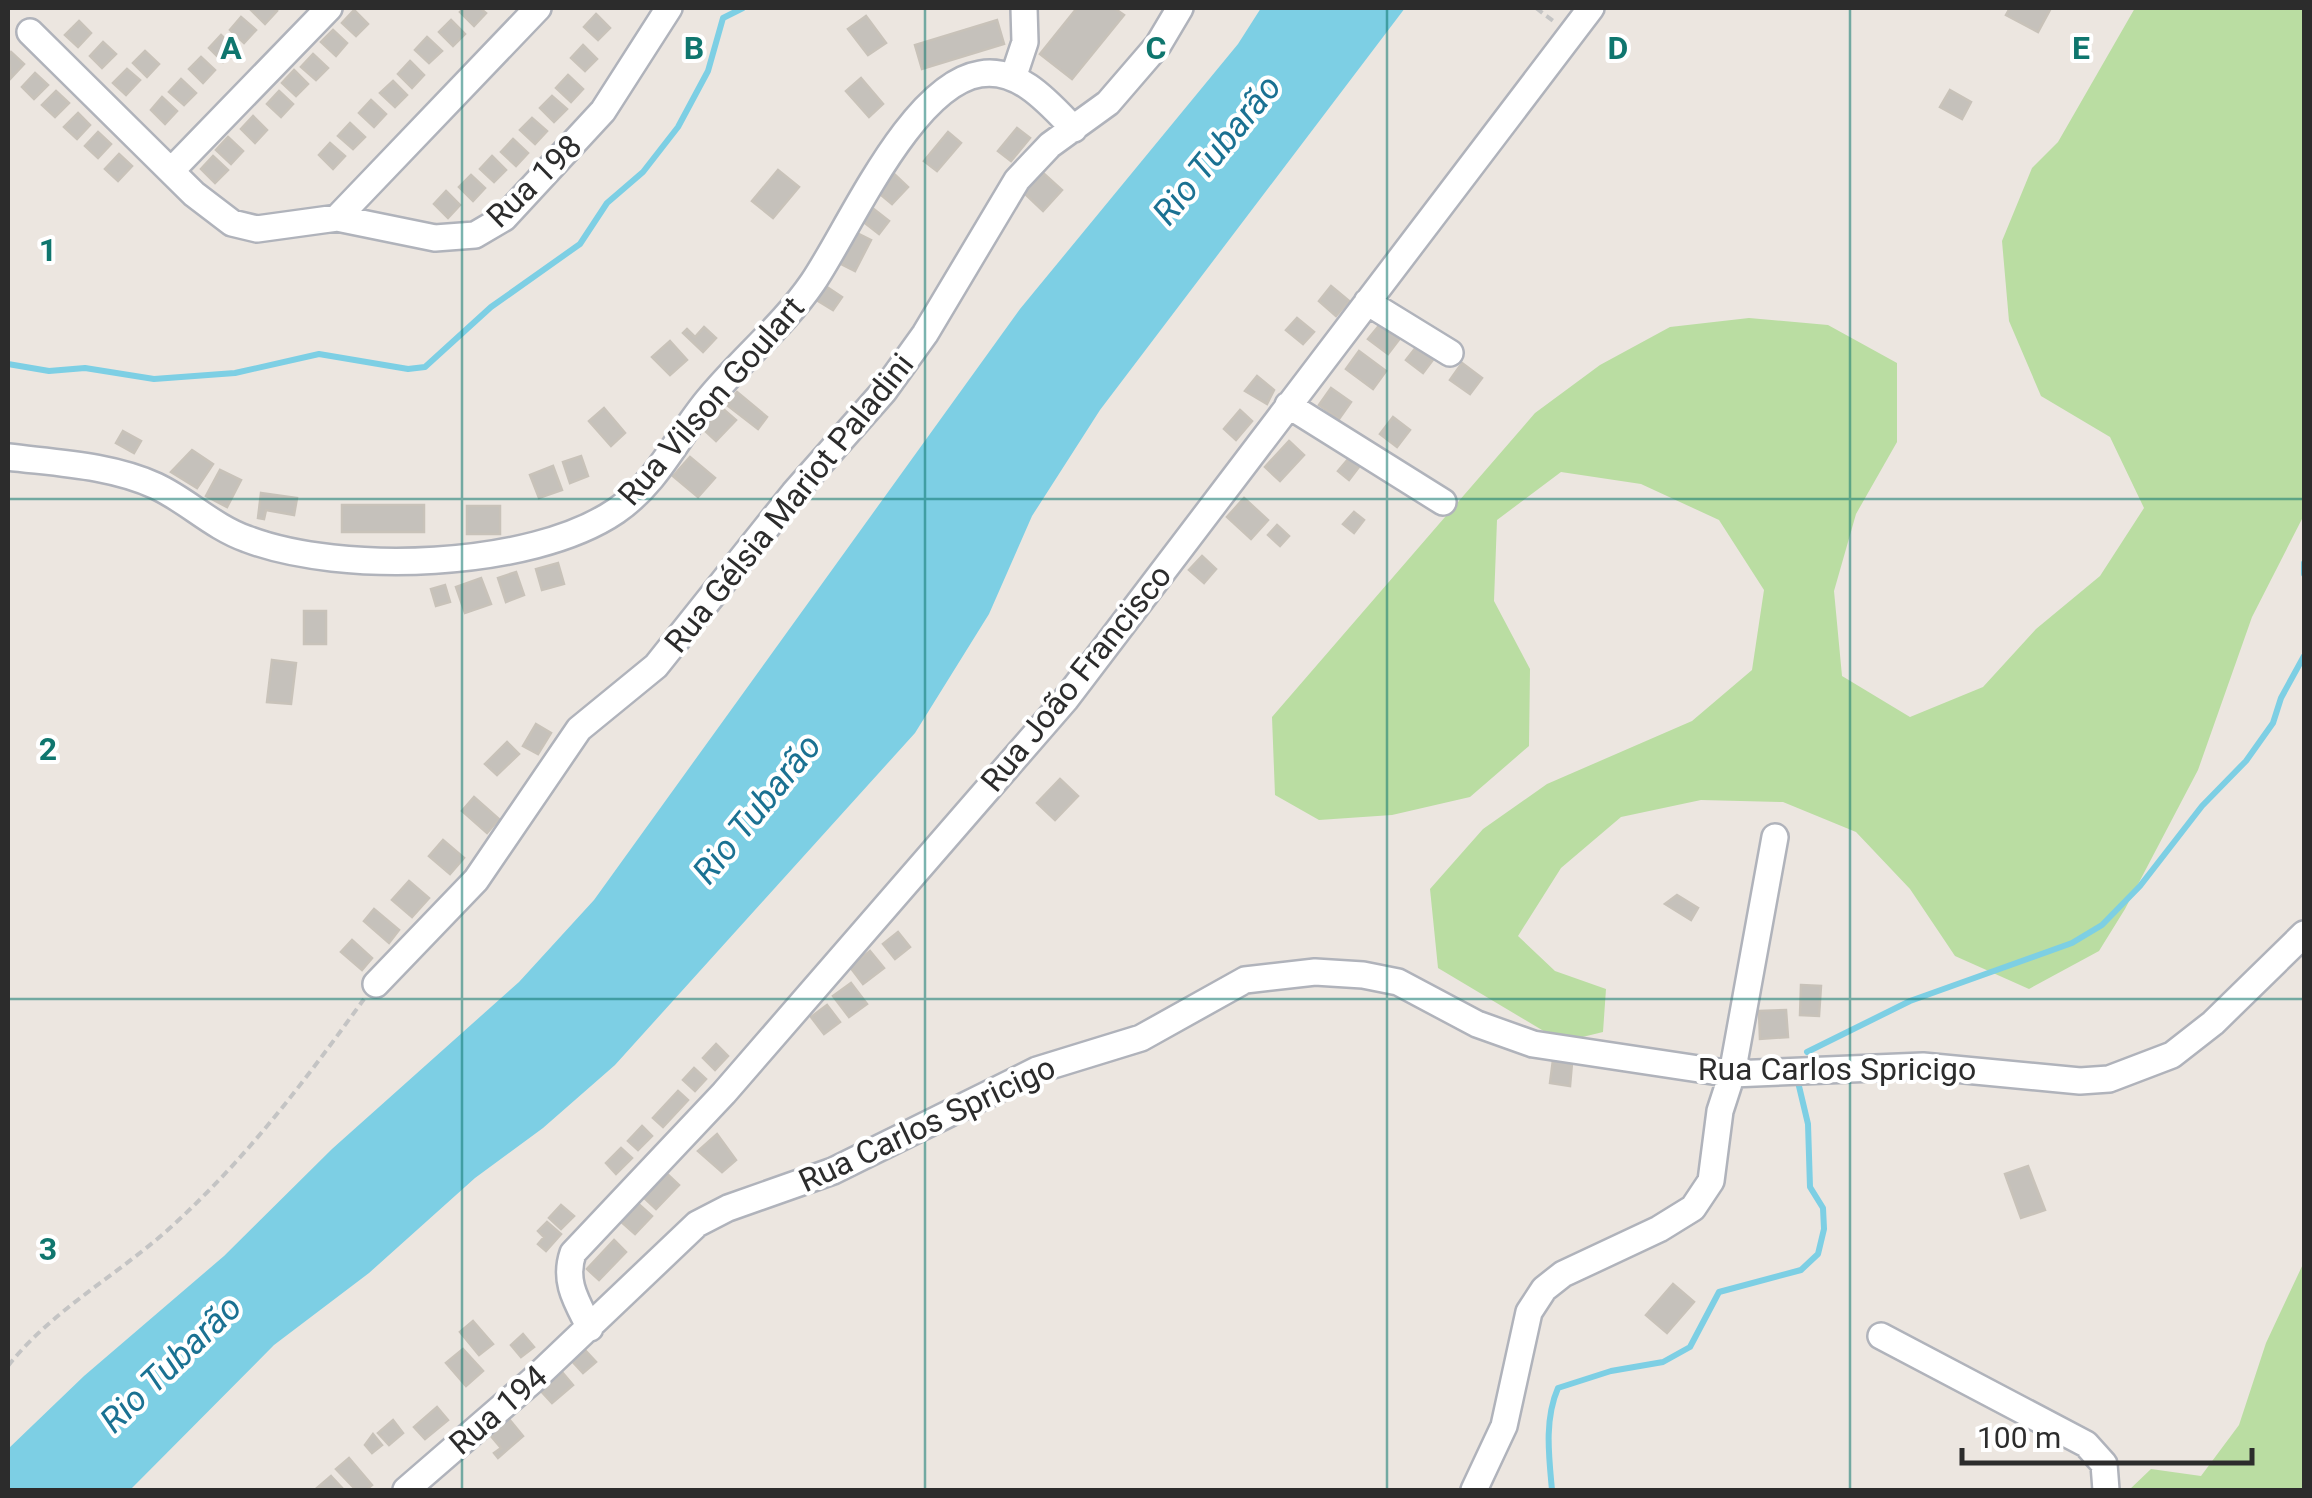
<svg xmlns="http://www.w3.org/2000/svg" width="2312" height="1498" font-family="Roboto,sans-serif">
<style>
.green{fill:#badda2}
.water{fill:#7dcfe4}
.lines{fill:none;stroke-linecap:round;stroke-linejoin:round}
.stream{stroke:#7dcfe4;stroke-width:6}
.building{fill:#c5c1bb;stroke:#c8c2b9;stroke-width:2.5}
.minor-casing{stroke:#b0b3bb;stroke-width:30}
.path{stroke:#c4c4c4;stroke-width:4;stroke-dasharray:8 5;stroke-linecap:butt}
.minor{stroke:#fff;stroke-width:25}
.grid{fill:none;stroke:#0f766e;stroke-width:2.5;stroke-opacity:0.55}
.labels{text-anchor:middle;dominant-baseline:central;stroke-width:8;stroke-linejoin:round;paint-order:stroke}
.street-label{font-size:32px;fill:#2c2c2c;stroke:#fff}
.water-label{font-size:35px;font-style:italic;fill:#1a7192;stroke:#fff}
.grid-label{font-size:32px;text-anchor:middle;font-weight:bold;fill:#0f766e;stroke:#fff;stroke-width:8;stroke-linejoin:round;paint-order:stroke}
</style>
<rect width="100%" height="100%" fill="#ece6e0"/>
<path class="green" d="M2135,8H2304V515L2252,617L2198,770L2125,909L2099,951L2029,989L1955,956L1910,889L1856,832L1783,802L1701,800L1621,817L1561,868L1518,936L1555,971L1606,989L1603,1032L1562,1042L1438,968L1430,889L1483,829L1547,784L1692,721L1752,670L1764,590L1719,520L1641,484L1561,472L1497,520L1494,601L1530,669L1529,746L1470,797L1392,815L1319,820L1275,795L1272,717L1535,413L1600,365L1670,327L1749,318L1828,325L1897,363V442L1856,514L1834,591L1842,676L1910,717L1983,687L2036,629L2100,576L2144,508L2110,437L2041,396L2009,321L2002,241L2032,168L2058,142Z
M2304,1262V1490H2129L2151,1469L2201,1476L2239,1425L2266,1343Z"/>
<path class="water" d="M1261,8H1405L1100,410L1032,516L989,614L915,733L615,1065L543,1128L475,1178L369,1273L274,1345L130,1490H8V1449L84,1376L224,1256L332,1149L519,982L594,900L1020,309L1238,44Z"/>
<g class="lines">
<path class="stream" d="M8,364L49,371L85,368L154,379L235,373L319,354L408,369L425,367L491,307L580,244L607,203L643,172L678,127L708,71L723,18L743,8
M2304,563V574
M1807,1052L1910,1001L2072,943L2102,925L2140,886L2202,806L2246,761L2273,723L2281,698L2304,656
M1552,1490C1549,1457 1544,1420 1558,1388L1611,1371L1663,1362L1690,1347L1719,1292L1801,1270L1818,1254L1824,1229L1823,1208L1810,1187L1808,1124L1798,1082"/>
</g>
<path class="building" d="M253,8H273L277,11L265,24L251,10Z
M464,8H480L486,13L474,26L460,12Z
M1077,8H1114L1124,15L1072,79L1040,54Z
M2010,8H2051L2038,32L2006,15Z
M354,10L368,24L356,36L342,23Z
M596,14L610,28L598,40L584,27Z
M866,16L886,43L868,55L848,29Z
M241,17L256,30L244,43L230,30Z
M451,20L465,34L453,46L439,32Z
M997,20L1004,44L922,69L915,45Z
M79,21L91,33L78,47L65,35Z
M333,30L347,43L336,56L321,42Z
M221,35L235,49L223,62L209,48Z
M427,37L442,51L429,63L415,50Z
M103,42L116,54L102,68L90,56Z
M583,45L597,59L585,71L571,58Z
M145,51L159,64L147,77L133,63Z
M11,52L24,64L11,78L8,56Z
M313,54L328,68L316,80L301,67Z
M201,57L215,70L203,83L189,69Z
M410,61L424,75L412,88L398,74Z
M127,69L140,80L126,95L113,83Z
M294,70L308,84L296,96L282,83Z
M35,73L48,85L34,99L22,87Z
M568,75L583,89L571,102L556,88Z
M861,78L883,104L869,117L846,91Z
M181,79L196,93L184,105L169,92Z
M393,81L407,95L395,107L380,93Z
M1950,90L1971,102L1962,119L1940,107Z
M56,91L69,103L55,117L42,105Z
M279,91L293,104L281,117L267,104Z
M552,96L567,109L554,122L540,108Z
M162,97L177,111L165,124L151,110Z
M371,100L386,114L374,127L359,113Z
M78,113L90,125L77,139L64,127Z
M253,116L267,130L255,143L241,129Z
M532,118L547,131L535,144L520,130Z
M350,123L365,137L353,149L338,136Z
M1017,128L1030,138L1011,161L998,151Z
M98,132L111,144L98,158L85,146Z
M948,132L961,143L937,171L924,161Z
M228,137L243,151L231,164L216,150Z
M513,139L528,153L516,166L501,152Z
M330,143L345,156L333,169L319,155Z
M119,154L132,166L118,181L105,169Z
M213,156L228,170L215,183L201,169Z
M492,156L506,170L494,182L480,169Z
M778,170L799,187L773,218L752,201Z
M892,172L908,187L892,204L875,190Z
M1042,172L1062,190L1043,211L1023,192Z
M471,175L485,188L473,201L459,187Z
M446,191L460,205L448,218L434,204Z
M866,203L889,221L879,234L856,216Z
M853,231L871,240L855,271L837,262Z
M824,285L842,297L833,310L815,299Z
M1331,286L1349,301L1336,316L1319,301Z
M1297,318L1314,332L1303,344L1286,330Z
M1382,322L1401,337L1388,354L1368,339Z
M704,327L716,338L703,352L683,333L687,329L695,337Z
M670,341L687,360L670,375L652,357Z
M1421,341L1438,353L1423,373L1406,360Z
M1359,351L1386,371L1373,389L1346,369Z
M1462,363L1482,378L1470,394L1450,380Z
M1257,376L1274,390L1267,404L1245,391Z
M1331,388L1351,402L1339,419L1319,405Z
M737,392L767,417L758,429L727,405Z
M604,408L625,433L611,446L589,421Z
M722,408L736,420L716,441L703,429Z
M1240,410L1252,421L1236,440L1224,429Z
M1393,417L1410,430L1397,447L1380,434Z
M123,431L141,441L134,453L116,443Z
M1289,441L1304,455L1280,481L1265,467Z
M192,450L213,464L197,488L171,472Z
M581,456L588,476L570,483L563,462Z
M690,457L715,478L698,497L673,476Z
M1349,458L1359,467L1349,480L1338,471Z
M553,466L562,490L539,498L530,475Z
M220,470L241,480L227,507L206,496Z
M261,493L297,498L294,515L266,510L264,519L258,518Z
M1244,498L1268,520L1251,539L1227,517Z
M342,505H424V532H342Z
M467,506H500V534H467Z
M1354,512L1364,520L1354,533L1343,524Z
M1277,525L1289,536L1280,546L1268,535Z
M1202,556L1216,569L1204,583L1189,570Z
M558,563L564,584L542,590L536,569Z
M516,572L524,595L506,602L498,578Z
M481,578L491,604L465,613L456,587Z
M445,585L450,602L436,606L431,589Z
M304,611H326V644H304Z
M272,660L296,663L291,704L267,702Z
M536,724L551,733L538,754L523,746Z
M507,742L519,754L497,775L485,764Z
M1060,779L1078,796L1055,820L1037,803Z
M474,797L499,819L487,833L462,811Z
M443,840L464,858L450,874L429,856Z
M409,881L429,898L412,917L392,900Z
M1677,895L1698,908L1691,920L1665,904Z
M374,909L399,930L389,943L364,921Z
M898,932L910,947L895,959L883,944Z
M352,940L372,958L362,970L341,952Z
M870,951L884,968L863,984L850,967Z
M851,983L867,1004L849,1017L833,996Z
M1801,985L1821,986L1819,1016L1800,1015Z
M827,1005L840,1022L824,1034L811,1017Z
M1786,1010L1788,1037L1760,1039L1759,1011Z
M716,1044L728,1056L715,1070L703,1058Z
M1553,1060L1572,1063L1570,1086L1550,1083Z
M694,1068L706,1079L695,1091L683,1080Z
M678,1091L688,1100L663,1127L653,1118Z
M642,1126L652,1136L638,1150L628,1141Z
M717,1134L736,1160L722,1172L698,1151Z
M621,1148L632,1158L616,1174L606,1163Z
M2028,1166L2045,1210L2021,1218L2005,1174Z
M664,1171L679,1185L656,1209L641,1195Z
M633,1199L652,1216L635,1234L617,1218Z
M561,1205L574,1216L561,1229L549,1218Z
M547,1222L561,1234L546,1251L538,1244L544,1237L538,1231Z
M614,1240L626,1252L599,1280L587,1269Z
M1673,1284L1694,1302L1667,1333L1646,1315Z
M473,1321L493,1344L479,1355L460,1332Z
M523,1334L534,1347L521,1357L511,1345Z
M463,1349L483,1371L466,1386L446,1363Z
M585,1350L596,1362L583,1373L572,1361Z
M562,1372L573,1385L552,1403L541,1391Z
M437,1407L448,1420L425,1439L414,1427Z
M509,1419L523,1436L498,1458L494,1453L501,1448L490,1435Z
M393,1420L403,1433L389,1445L378,1433Z
M373,1434L382,1445L372,1453L365,1445Z
M349,1458L372,1485L366,1490H356L336,1469Z
M331,1476L344,1490L317,1488Z"/>
<g class="lines">
<defs>
<path id="minor" d="M30,32L194,194L232,223L257,229L337,218L435,238L475,235L504,218L603,111L669,8
M1013,78L1025,42L1024,8
M171,171L329,8
M337,218L538,8
M1367,302L1450,353
M1288,405L1443,502
M8,457C56,463 110,465 156,486C188,501 213,527 247,539C341,575 531,569 616,511C657,483 676,439 707,401C740,360 783,326 813,282C849,229 911,85 980,74C1019,67 1050,104 1074,129
M376,984L476,880L579,729L656,666L794,493L884,391L925,334L1017,180L1050,145L1108,103L1158,45L1180,8
M590,1328C577,1302 563,1282 573,1253L724,1093L1066,699L1591,8
M1881,1336L2086,1444L2104,1464L2106,1490
M406,1490L532,1381L697,1224L728,1208L833,1171L1037,1070L1141,1038L1245,980L1315,972L1363,975L1398,982L1477,1024L1533,1044L1732,1074L1923,1066L2080,1081L2109,1079L2172,1055L2213,1023L2304,934
M1474,1490L1504,1426L1529,1312L1544,1289L1563,1274L1659,1229L1693,1208L1711,1181L1720,1111L1732,1074L1775,837"/>
</defs>
<use href="#minor" class="minor-casing"/>
<path class="path" d="M1536,8L1556,23
M8,1366C52,1310 118,1275 171,1227C247,1158 304,1082 364,999"/>
<use href="#minor" class="minor"/>
</g>
<path class="grid" d="M462,8V1490M925,8V1490M1387,8V1490M1850,8V1490M8,499H2304M8,999H2304"/>
<g class="labels">
<g class="street-label">
<text transform="translate(534 181) rotate(-44)">Rua 198</text>
<text transform="translate(711 401) rotate(-49)">Rua Vilson Goulart</text>
<text transform="translate(789 503) rotate(-51)">Rua Gélsia Mariot Paladini</text>
<text transform="translate(1076 678) rotate(-51)">Rua João Francisco</text>
<text x="1837" y="1069">Rua Carlos Spricigo</text>
<text transform="translate(927 1124) rotate(-25)">Rua Carlos Spricigo</text>
<text transform="translate(498 1410) rotate(-41)">Rua 194</text>
</g>
<g class="water-label">
<text transform="translate(1217 150) rotate(-51)">Rio Tubarão</text>
<text transform="translate(757 809) rotate(-51)">Rio Tubarão</text>
<text transform="translate(171 1364) rotate(-44)">Rio Tubarão</text>
</g>
</g>
<g class="grid-label">
<text x="231" y="59">A</text>
<text x="694" y="59">B</text>
<text x="1156" y="59">C</text>
<text x="1618" y="59">D</text>
<text x="2081" y="59">E</text>
<text x="48" y="261">1</text>
<text x="48" y="760">2</text>
<text x="48" y="1260">3</text>
</g>
<rect width="2312" height="1498" fill="none" stroke="#2c2c2c" stroke-width="20"/>
<path d="M1962 1448v15h290v-15" fill="none" stroke="#2c2c2c" stroke-width="5"/>
<text x="1977" y="1448" font-size="30" fill="#2c2c2c" stroke="#ffffff" stroke-width="8" paint-order="stroke">100 m</text>
</svg>
